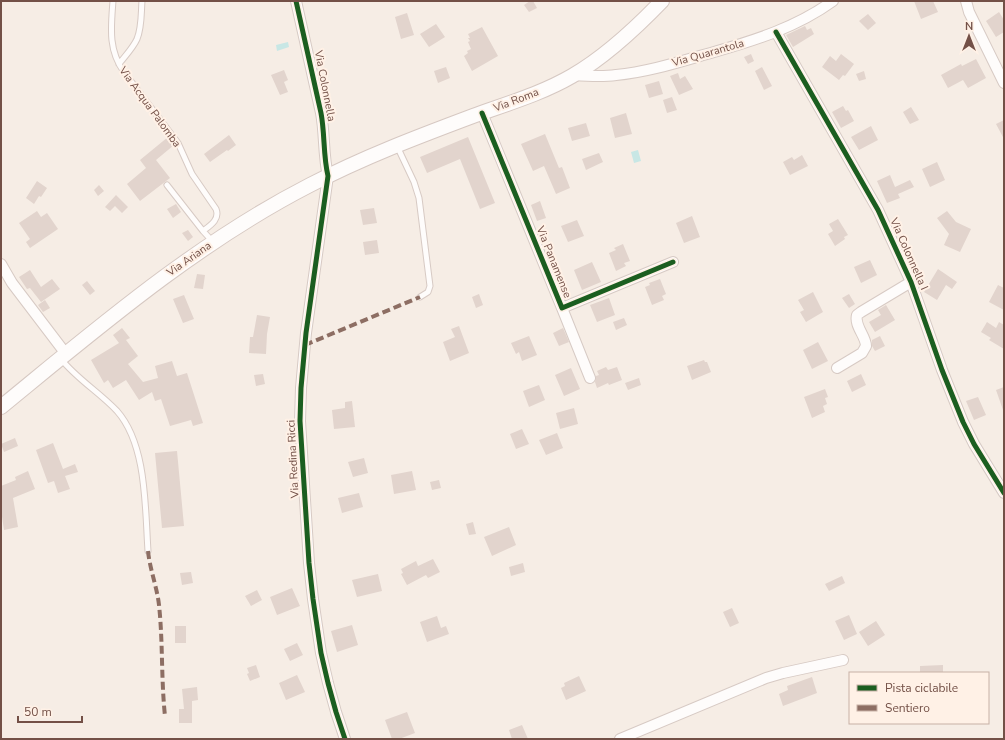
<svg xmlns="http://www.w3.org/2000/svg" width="1005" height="740" font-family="'Nunito Sans',sans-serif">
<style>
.water{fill:#c8e7e5}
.building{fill:#e2d4cd}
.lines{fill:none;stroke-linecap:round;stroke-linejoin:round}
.service-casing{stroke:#d7cac4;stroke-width:7}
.minor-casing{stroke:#d7cac4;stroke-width:12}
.secondary-casing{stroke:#d6c8c2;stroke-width:16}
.service{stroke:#fefcfb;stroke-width:5}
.minor{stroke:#fefcfb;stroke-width:10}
.secondary{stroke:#fefcfb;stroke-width:14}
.quiet{stroke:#8d6e63;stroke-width:4;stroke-dasharray:8 4;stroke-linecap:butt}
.cycleway-casing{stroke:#fff1e6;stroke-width:8}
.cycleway{stroke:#1b5e20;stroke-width:5}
.labels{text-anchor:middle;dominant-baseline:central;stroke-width:4;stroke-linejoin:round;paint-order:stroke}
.street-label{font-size:11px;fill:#735047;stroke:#fff1e6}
</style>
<rect width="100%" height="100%" fill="#f6ede5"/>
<path class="water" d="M288,42L289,47L277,51L276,45Z
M638,150L641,161L634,163L631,152Z"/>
<path class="building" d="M530,1H533L537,8L529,12L524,5Z
M914,1H933L938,12L921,19Z
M999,12L1004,20V32L996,37L986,21Z
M407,13L414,35L401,39L395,17Z
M868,14L876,23L868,30L859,21Z
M436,24L445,37L429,47L420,34Z
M805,26L807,30L811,28L814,34L793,47L786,35Z
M482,27L498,56L472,71L464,56L468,53L467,51L471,49L468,42L470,41L468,38H470L468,34Z
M751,54L754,61L748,64L744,57Z
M841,54L854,64L845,76L843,75L839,80L822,67L830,56L836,61Z
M976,59L986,78L968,88L963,80L948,88L941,75L961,64L962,66Z
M446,67L450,78L438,83L434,71Z
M762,67L772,86L764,90L755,71Z
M284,70L288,80L284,82L288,92L280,95L271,75Z
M864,71L866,79L859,81L856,74Z
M678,73L680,79L685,76L693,89L679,95L670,76Z
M659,81L663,94L649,98L645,85Z
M672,97L677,110L667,113L663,100Z
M843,106L846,111L848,110L854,121L841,128L832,112Z
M911,107L919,120L910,124L903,112Z
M626,113L632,134L615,138L610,118Z
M1004,120V139L996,124Z
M586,123L590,136L572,141L568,128Z
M871,126L878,140L859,150L851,137Z
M545,134L559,168L562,167L570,188L556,194L544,166L533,171L521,144Z
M229,135L236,145L228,151L227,150L210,162L204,154Z
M168,137L174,145L156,160L170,178L140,201L127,184L146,168L140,160Z
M468,137L495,203L480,209L460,159L427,173L420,157Z
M599,153L603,162L586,170L582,159Z
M802,155L808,166L790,175L783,162L792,157L794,160Z
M937,162L945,180L930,187L922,169Z
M890,175L895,187L910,180L914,187L898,194L900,198L887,203L877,181Z
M37,181L47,188L41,197L39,196L34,204L26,198Z
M99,185L104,191L98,196L94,190Z
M116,195L128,207L122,213L115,206L110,211L105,207Z
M540,201L546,218L537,221L531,205Z
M176,204L181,212L173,218L167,209Z
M374,208L377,223L363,225L360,210Z
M37,211L41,217L47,213L58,229L30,248L26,242L30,239L19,223Z
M947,211L956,222L971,229L960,252L944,245L949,234L937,218Z
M692,216L700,237L684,243L676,223Z
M838,219L848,235L844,237L845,239L835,246L828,234L833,231L829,224Z
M577,220L584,236L568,242L561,226Z
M188,230L193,237L188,241L182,233Z
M377,240L379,253L365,255L363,242Z
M623,244L630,261L624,263L626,266L616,271L609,253L616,250L614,248Z
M870,260L877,275L861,283L854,267Z
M592,262L601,282L582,290L574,270Z
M938,269L957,282L952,289L946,285L937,300L924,292Z
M30,270L41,287L52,279L60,289L41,302L30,288L27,289L19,277Z
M197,274L205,275L203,289L194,288Z
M660,279L666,294L662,296L664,300L652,305L645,287L650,285L649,283Z
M87,281L95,291L90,295L82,285Z
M998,285L1004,288V310L989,302Z
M813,292L823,312L806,322L800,312L804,310L798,300Z
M479,294L483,305L476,308L472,297Z
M849,294L855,304L849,308L842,298Z
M184,295L194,319L183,323L173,299Z
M609,298L615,315L597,322L590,305Z
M45,300L50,308L43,312L38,305Z
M886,305L895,320L875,332L869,322L881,315L878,310Z
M257,315L270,317L267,334L266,354L249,353L250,337H253Z
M624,318L627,325L616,330L613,322Z
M987,322L996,328L999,322L1004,325V349L989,340L991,338L981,332Z
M459,326L469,353L450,361L443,342L455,337L451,329Z
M122,328L130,338L126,340L138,356L128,364L143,382L158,378L155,366L172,361L177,376L187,373L203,423L193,426L191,420L170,426L161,399L155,401L152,392L139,400L126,380L113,388L108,380L104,383L91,360L119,343L113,335Z
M563,328L569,342L559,346L553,333Z
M529,336L537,355L522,361L519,352L516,354L511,343Z
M880,336L885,346L875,351L872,346V340Z
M818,342L828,361L812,369L803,350Z
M704,360L705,362H707L711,372L692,380L687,366Z
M606,367L608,370L617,367L622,380L609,385L608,383L597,388L595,382L596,376L599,375L597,371Z
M571,368L580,389L564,396L555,375Z
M263,374L265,384L256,386L254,375Z
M861,374L866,385L852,392L847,381Z
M639,378L641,385L628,390L625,383Z
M539,385L545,400L529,407L523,391Z
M1004,387V410H1003L996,390Z
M825,389L828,397L825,398L827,404L823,406L825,412L812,418L804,397Z
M978,397L986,415L974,420L966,401Z
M352,401L355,427L334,429L332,410L345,408V402Z
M574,408L578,424L560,429L556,413Z
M522,429L529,444L516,449L510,434Z
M557,433L563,448L546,455L539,440Z
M15,438L18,446L4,452L1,444Z
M53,443L63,469L75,464L78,472L65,476L70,489L58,493L54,481L48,483L36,450Z
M177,451L184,526L162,528L155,453Z
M364,458L368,473L353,477L348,462Z
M28,471L35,489L13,498L18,527L4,530L1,510V486L16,480L15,477Z
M412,471L416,490L394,494L391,475Z
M439,480L441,488L432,490L430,482Z
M359,493L363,507L342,513L338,498Z
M473,522L476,534L469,535L466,524Z
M509,527L516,545L492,556L484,537Z
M433,559L440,572L428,578L426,575L407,585L401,574L403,573L401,569L416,561L418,566Z
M523,563L525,572L511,576L509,567Z
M191,572L193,583L182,585L180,573Z
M378,574L382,591L357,597L352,580Z
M842,576L845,583L829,591L825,584Z
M292,588L300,606L277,615L270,597Z
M257,590L262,600L251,606L245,596Z
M732,608L739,623L730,627L723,612Z
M849,615L857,634L844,640L835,621Z
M437,616L441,628L446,626L449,634L427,642L420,622Z
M876,621L885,635L868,646L859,632Z
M352,625L358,645L337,652L331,631Z
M175,626H186V643H175Z
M297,643L303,655L290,661L284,649Z
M256,665L260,677L250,681L247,674L249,673L247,668Z
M943,665V673H920V666Z
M297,675L305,692L286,700L279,683Z
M579,676L586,691L566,700L561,688L565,686L564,683Z
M812,677L817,693L783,706L779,694L788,690L787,686Z
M197,687L198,700L192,701V723H179V709H184L182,689Z
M407,712L415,733L399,739H392L385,720Z
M522,725L528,739H512L509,730Z"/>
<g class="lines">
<defs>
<path id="service" d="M113,1C111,27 108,50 124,72L178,143L192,174L216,209C220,219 211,225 203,231L213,242
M119,64C125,56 133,48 137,39C142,27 141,13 142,1
M397,146L414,182L419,198L430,286L428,292L420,297
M167,185L203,231
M61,359C77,379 99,392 117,411C147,445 145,508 148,551"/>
<path id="minor" d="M296,1L321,113C325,134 323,155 328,176L306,333L301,388L300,421L309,563L313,599L321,653L328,683L336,712L345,739
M966,1L969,12L1004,83
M776,32L878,210L911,282L942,370L963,422L974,444L1004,493
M573,75C588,76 602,77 616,75C649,72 682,61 714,52C756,40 797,27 833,1
M482,113L562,308L673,262
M1,264L12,283L66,354
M562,308L590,378
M837,368L862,353L866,346C866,336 854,326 857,315L861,312L911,282
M620,739L766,678L783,673L843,660"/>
<path id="secondary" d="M1,407C100,326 197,243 310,185C364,157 417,137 473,116C506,104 541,94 572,76C605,57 635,29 662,1"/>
</defs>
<use href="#service" class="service-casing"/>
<use href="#minor" class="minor-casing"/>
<use href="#secondary" class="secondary-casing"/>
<use href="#service" class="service"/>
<use href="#minor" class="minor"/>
<use href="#secondary" class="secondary"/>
<path class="quiet" d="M305,345L420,297
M148,551C150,570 157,587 159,605C163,642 161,679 165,716"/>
<defs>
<path id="cycleway" d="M296,1L321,113C325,134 323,155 328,176L306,333L301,388L300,421L309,563L313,599L321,653L328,683L336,712L345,739
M776,32L878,210L911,282L942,370L963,422L974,444L1004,493
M482,113L562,308L673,262"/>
</defs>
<use href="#cycleway" class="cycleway-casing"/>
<use href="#cycleway" class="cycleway"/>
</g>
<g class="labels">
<g class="street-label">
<text transform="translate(708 53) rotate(-16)">Via Quarantola</text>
<text transform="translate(325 86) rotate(79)">Via Colonnella</text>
<text transform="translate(516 100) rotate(-21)">Via Roma</text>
<text transform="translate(150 107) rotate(54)">Via Acqua Palomba</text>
<text transform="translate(909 254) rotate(66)">Via Colonnella I</text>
<text transform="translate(189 259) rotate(-35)">Via Ariana</text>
<text transform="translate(554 262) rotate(68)">Via Panamense</text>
<text transform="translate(293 459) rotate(-93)">Via Redina Ricci</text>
</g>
</g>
<rect width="1005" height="740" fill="none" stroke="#735047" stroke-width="4"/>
<rect x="849" y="672" width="140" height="52" fill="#fff1e6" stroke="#c7b1a6"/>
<rect x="857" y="685" width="20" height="6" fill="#1b5e20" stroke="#c7b1a6"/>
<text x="885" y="692" font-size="12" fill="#735047">Pista ciclabile</text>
<rect x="857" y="705" width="20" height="6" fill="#8d6e63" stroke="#c7b1a6"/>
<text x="885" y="712" font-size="12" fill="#735047">Sentiero</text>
<g transform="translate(969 36)" stroke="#fff1e6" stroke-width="3" paint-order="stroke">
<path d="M0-3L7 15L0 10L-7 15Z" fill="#735047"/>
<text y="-6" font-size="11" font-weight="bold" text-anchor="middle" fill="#735047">N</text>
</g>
<path d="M18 716v6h64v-6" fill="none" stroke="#735047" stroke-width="2"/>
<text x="24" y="716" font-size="12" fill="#735047" stroke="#fff1e6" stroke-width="3" paint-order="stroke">50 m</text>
</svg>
